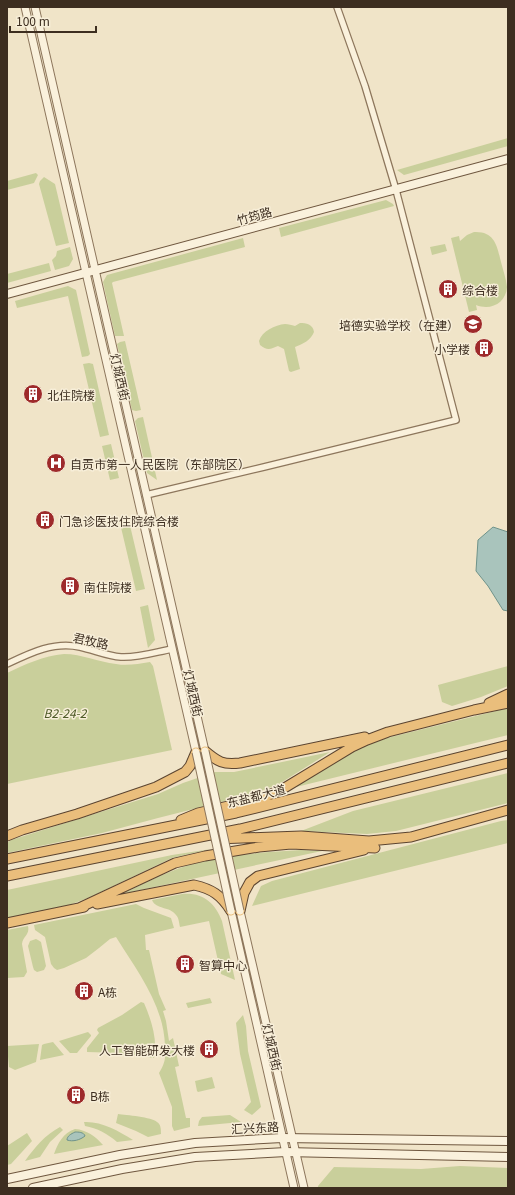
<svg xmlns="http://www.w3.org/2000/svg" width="515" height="1195" font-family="Georgia,'Noto Sans SC',serif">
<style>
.green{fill:#c9cf9b}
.water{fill:#a9c4bc;stroke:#6f938a}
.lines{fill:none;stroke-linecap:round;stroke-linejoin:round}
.minor-casing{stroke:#8d765c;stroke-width:8}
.tertiary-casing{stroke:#8d765c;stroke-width:9}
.secondary-casing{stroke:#6f573f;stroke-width:10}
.trunk-casing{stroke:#5b4430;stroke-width:11}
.minor{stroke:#faf1dc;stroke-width:5.5}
.tertiary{stroke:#faf1dc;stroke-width:7}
.secondary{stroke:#faf1dc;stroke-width:8}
.trunk{stroke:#eabe7c;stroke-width:9}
.tertiary-bridge-casing{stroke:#8d765c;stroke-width:9;stroke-linecap:butt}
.tertiary-bridge{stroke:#faf1dc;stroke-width:7}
.labels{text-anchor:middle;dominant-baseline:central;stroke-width:3;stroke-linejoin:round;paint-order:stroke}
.street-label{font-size:12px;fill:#3d2e20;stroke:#f7eed8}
.poi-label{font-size:12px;fill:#3d2e20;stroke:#f7eed8;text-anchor:start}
.park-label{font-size:12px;font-style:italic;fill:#4d5a26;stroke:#f7eed8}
</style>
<rect width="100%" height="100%" fill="#f0e4c8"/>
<path class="green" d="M508,138V146L404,175L397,170Z
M36,173L38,175L34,183L7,190V181Z
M44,177L55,184L69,243L56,246L39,184L40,181Z
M386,200L393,204L394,206L281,237L279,228Z
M474,232C495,231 497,246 501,262C503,270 506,278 507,287C506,303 491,311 476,305L477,310L469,312L451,238L459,236L460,241L467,235Z
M243,238L245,247L113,282L112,283L124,336H115L103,282L107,275Z
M445,244L447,251L432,255L430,247Z
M70,247L73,259L69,266L55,270L52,260L56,256L57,251Z
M49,263L51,271L7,283V274Z
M68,286L76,290L90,354L88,356L82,357L68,296L17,308L15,301Z
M300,323C306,323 313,324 314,332C311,340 303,344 295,347L300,369L291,372L289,371L284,349L278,346C271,349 267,351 260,345L259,341C262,331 275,325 285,324C289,324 291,325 295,326Z
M125,341L141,410L136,411L132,410L117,344L120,342Z
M89,363L93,364L109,435L100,437L83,364Z
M143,417L157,480L147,473L135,421L138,418Z
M111,444L119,478L110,480L102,446Z
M128,517L145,589L136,591L119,519Z
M148,605L155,640L148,648L140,607Z
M64,654C82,654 98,662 116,664C127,666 138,664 150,662L153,666L172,750L7,784V673C26,664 43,656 64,654Z
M508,666V686L481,697L452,706L442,702L438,685Z
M508,708V735L292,788L353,750L387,738Z
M330,752L279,784L253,794L158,818L102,833L7,853V843L11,840L158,794L183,783L215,772H234Z
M508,773V803L396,831L367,834L301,831L353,811Z
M508,820V843L252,906L261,886L272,881L501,821Z
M211,849L172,858L88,898L69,905L7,918V890L172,855Z
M301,850L322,851L122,894C143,884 164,873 186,866C223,855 263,852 301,850Z
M182,894C203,892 215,903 222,921L235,980L221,974L209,921L180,927C179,923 179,918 176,915C170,906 156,910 152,900Z
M136,904L144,908L171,918L174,928L145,935L146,950H149L159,994L166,1010L163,1011L166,1021L169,1041L173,1038L179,1066L175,1067L186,1118H190V1127L174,1131L172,1126V1107L159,1073C165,1064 166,1057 165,1046C164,1005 137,971 116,937L110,939L99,948L86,958L64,968L57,970L54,968L51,964L45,937L35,930L34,925Z
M28,926C30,935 23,936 22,944L27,972L24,977L7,978V930Z
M36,939L38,940L41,942L46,966L44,970L37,972L34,970L33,967L28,946L30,941Z
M210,998L212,1003L188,1008L186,1003Z
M141,1002L144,1003C151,1019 158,1040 154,1058L120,1053L87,1052V1048L99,1033L97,1030L98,1028L122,1015Z
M243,1015L246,1026L248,1051L261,1107L252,1115L244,1110L251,1102L240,1054L236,1023Z
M88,1032L91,1035V1036L77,1053H70L59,1041Z
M53,1042L64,1055L40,1060L42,1045L44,1044Z
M39,1044L36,1062L15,1070L9,1067L7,1046Z
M212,1077L215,1088L198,1092L197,1091L195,1081Z
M118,1114C126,1115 152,1117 157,1122C161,1124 161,1130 161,1134L148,1137L136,1131L116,1123Z
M230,1115L241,1122L198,1126L199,1121L202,1117Z
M84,1122C101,1121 119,1131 133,1140L117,1142C108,1134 97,1128 85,1126Z
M60,1127L63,1130L50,1142L40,1157L25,1161C35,1147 45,1135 60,1127Z
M75,1129C87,1130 95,1136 103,1145L54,1154C58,1143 63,1133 75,1129Z
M27,1133L32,1141L11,1164L7,1165V1146Z
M460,1166L508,1168V1188H318V1186L334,1167L421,1169Z"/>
<path class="water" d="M493,527L508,532V611L503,610L488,586L476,571L478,540Z
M75,1132C78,1132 84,1132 85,1136C80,1140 73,1142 67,1140C67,1136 71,1134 75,1132Z"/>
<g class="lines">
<defs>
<path id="minor" d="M146,495L264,467L456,420L396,190L365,86L337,7
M7,664C30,653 54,641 80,647C94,650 107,656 121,657C138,658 156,652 172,649"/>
<path id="tertiary" d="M25,7L196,752
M35,7L205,751
M231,911L294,1188
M240,911L304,1188"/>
<path id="secondary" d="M7,294L508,159
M7,1179L120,1155L195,1143L282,1138L508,1141
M33,1188L122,1169L195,1157L286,1152L508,1157"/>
<path id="trunk" d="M489,703L508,694
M205,751C218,762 223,765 240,763L365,737
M181,820L198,813L263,798L286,787L352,747L367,740L388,732L474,710L508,703
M7,836L22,830L77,814L156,787L185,772L190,766L196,752
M216,839L301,836L369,841L411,837L508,810
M7,859L236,813L508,745
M7,876L240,829L508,763
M97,904L194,885C212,889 221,895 231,911
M79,908L175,863L205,856L259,847L291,844L375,848
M240,911L244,893L250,882L258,876L364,850
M7,923L84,907"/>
</defs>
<use href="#minor" class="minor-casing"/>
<use href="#tertiary" class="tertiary-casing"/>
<use href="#secondary" class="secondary-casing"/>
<use href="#trunk" class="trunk-casing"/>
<use href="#minor" class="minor"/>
<use href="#tertiary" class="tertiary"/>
<use href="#secondary" class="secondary"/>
<use href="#trunk" class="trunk"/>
<defs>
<path id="tertiary-bridge" d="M205,751L240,911
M196,752L231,911"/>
</defs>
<use href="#tertiary-bridge" class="tertiary-bridge-casing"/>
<use href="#tertiary-bridge" class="tertiary-bridge"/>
</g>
<defs>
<symbol id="building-disc" viewBox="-11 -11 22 22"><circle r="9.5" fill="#9e2a2b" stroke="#f7eed8"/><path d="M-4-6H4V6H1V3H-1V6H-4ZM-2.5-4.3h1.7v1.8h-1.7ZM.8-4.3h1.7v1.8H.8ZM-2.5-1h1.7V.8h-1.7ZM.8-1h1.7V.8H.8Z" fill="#fff"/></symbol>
<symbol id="school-disc" viewBox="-11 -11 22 22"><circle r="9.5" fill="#9e2a2b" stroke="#f7eed8"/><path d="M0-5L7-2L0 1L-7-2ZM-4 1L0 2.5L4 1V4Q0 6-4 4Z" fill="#fff"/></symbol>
<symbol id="hospital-disc" viewBox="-11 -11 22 22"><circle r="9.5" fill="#9e2a2b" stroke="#f7eed8"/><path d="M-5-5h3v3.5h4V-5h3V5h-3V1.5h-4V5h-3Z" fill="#fff"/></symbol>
</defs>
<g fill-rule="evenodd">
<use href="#building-disc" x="437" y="278" width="22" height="22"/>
<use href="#school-disc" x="462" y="313" width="22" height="22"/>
<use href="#building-disc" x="473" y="337" width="22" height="22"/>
<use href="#building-disc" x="22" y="383" width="22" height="22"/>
<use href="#hospital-disc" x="45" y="452" width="22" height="22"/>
<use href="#building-disc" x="34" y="509" width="22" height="22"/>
<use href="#building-disc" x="59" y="575" width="22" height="22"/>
<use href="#building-disc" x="174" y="953" width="22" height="22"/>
<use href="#building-disc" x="73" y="980" width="22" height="22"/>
<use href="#building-disc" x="198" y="1038" width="22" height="22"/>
<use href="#building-disc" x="65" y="1084" width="22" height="22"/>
</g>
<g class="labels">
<g class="street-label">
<text transform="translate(254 215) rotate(-16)">竹筠路</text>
<text transform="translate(121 377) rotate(77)">灯城西街</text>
<text transform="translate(91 640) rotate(12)">君牧路</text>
<text transform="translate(194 693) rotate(77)">灯城西街</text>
<text transform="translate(256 795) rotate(-14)">东盐都大道</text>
<text transform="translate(273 1047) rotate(77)">灯城西街</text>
<text transform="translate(255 1127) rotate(-3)">汇兴东路</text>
</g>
<g class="poi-label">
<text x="462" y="289">综合楼</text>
<text x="459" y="324" text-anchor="end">培德实验学校（在建）</text>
<text x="470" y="348" text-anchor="end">小学楼</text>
<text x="47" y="394">北住院楼</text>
<text x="70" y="463">自贡市第一人民医院（东部院区）</text>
<text x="59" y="520">门急诊医技住院综合楼</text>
<text x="84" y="586">南住院楼</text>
<text x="199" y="964">智算中心</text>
<text x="98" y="991">A栋</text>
<text x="195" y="1049" text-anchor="end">人工智能研发大楼</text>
<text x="90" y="1095">B栋</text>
</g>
<g class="park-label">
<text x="65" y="712">B2-24-2</text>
</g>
</g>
<rect width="515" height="1195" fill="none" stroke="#3d2e20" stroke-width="16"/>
<path d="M10 26v6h86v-6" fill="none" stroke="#3d2e20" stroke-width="2"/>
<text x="16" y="26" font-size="12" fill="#3d2e20" stroke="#f7eed8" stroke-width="3" paint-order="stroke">100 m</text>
</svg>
